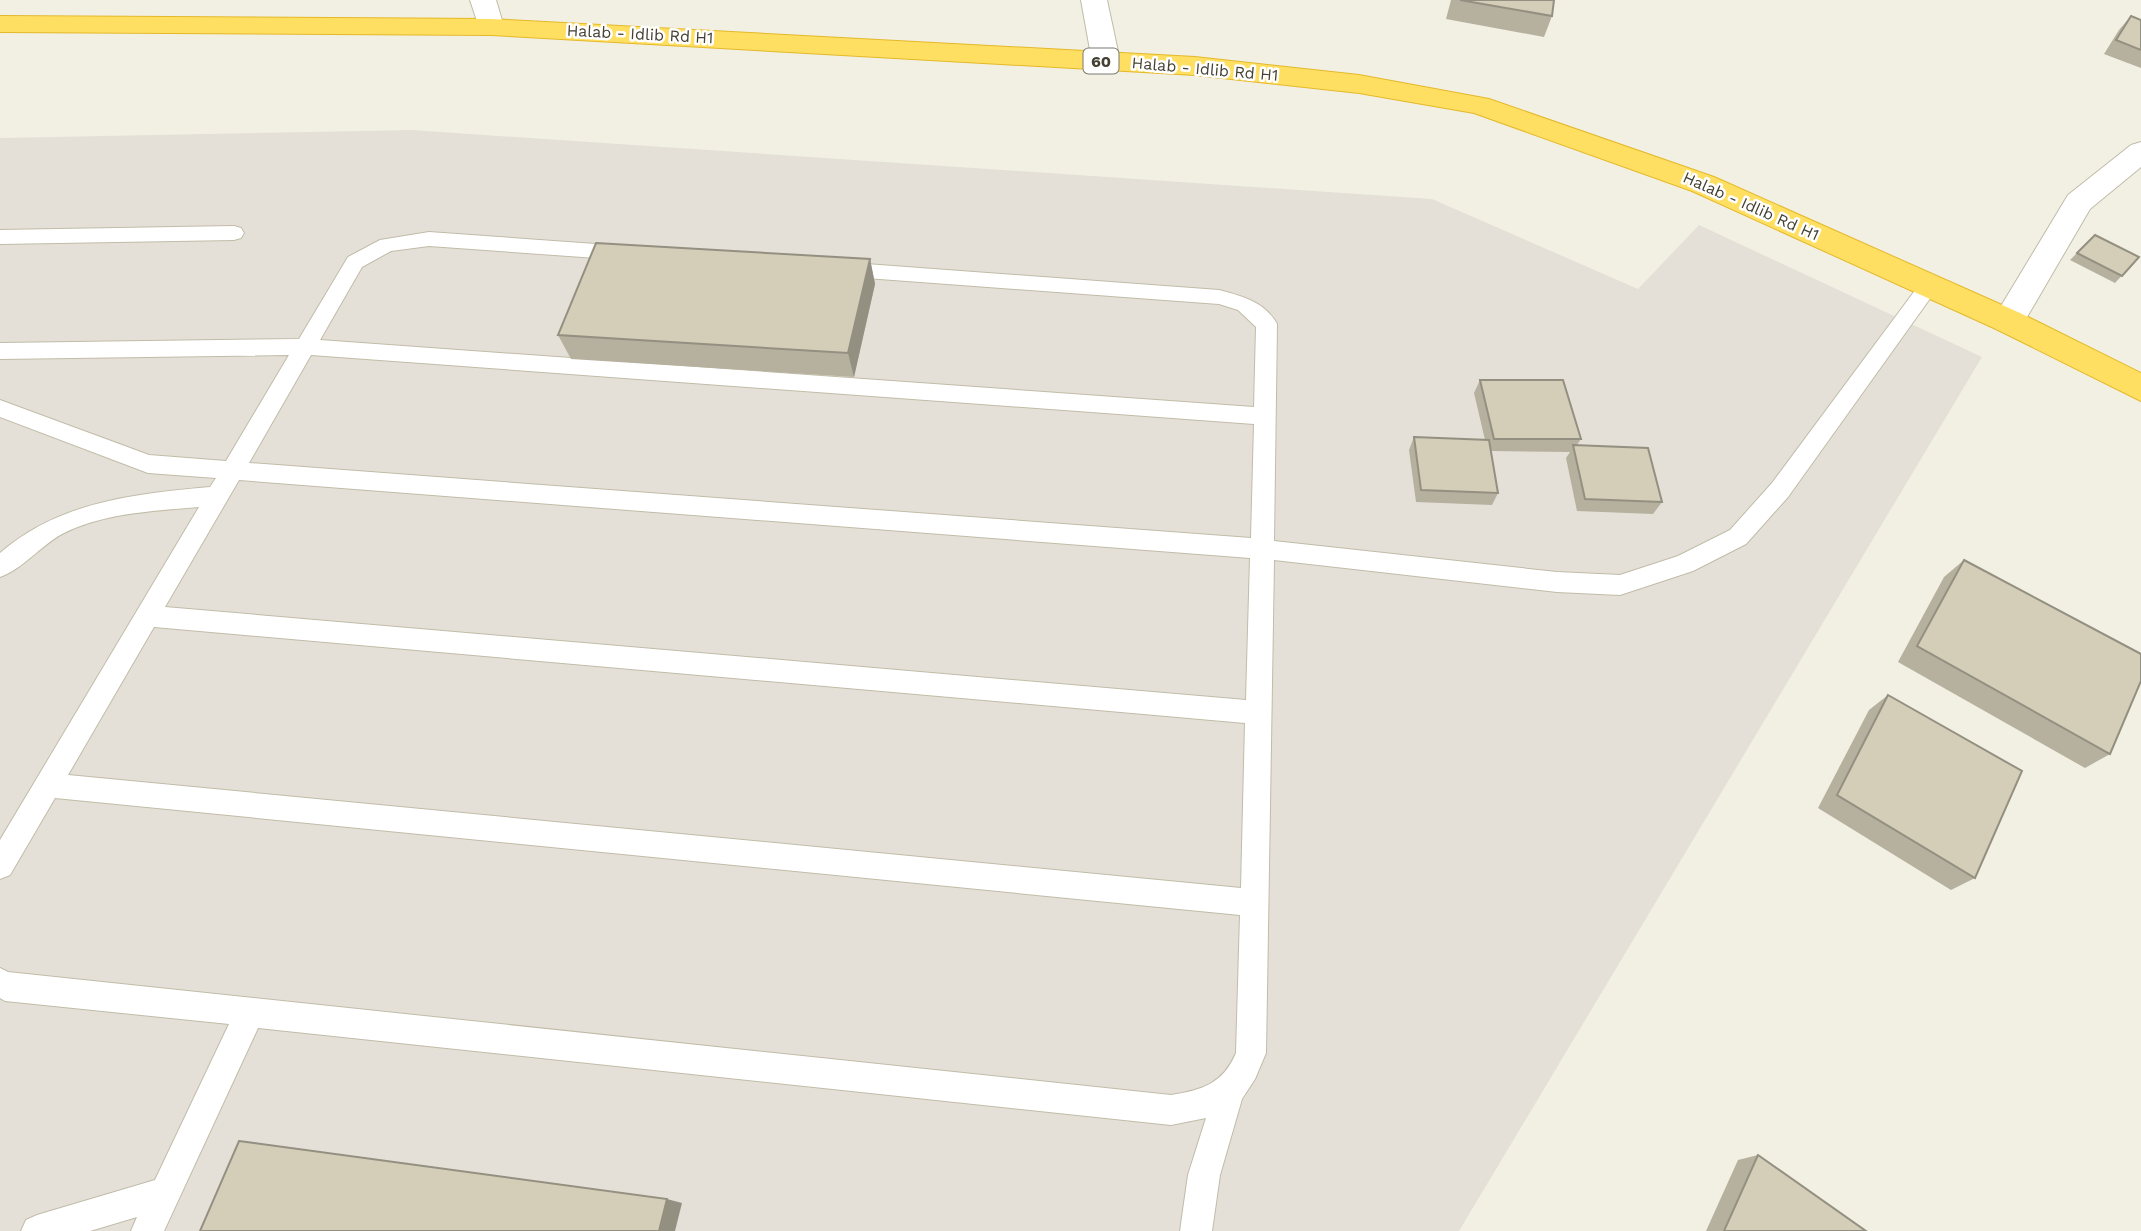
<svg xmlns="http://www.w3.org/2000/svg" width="2141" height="1231" font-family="'Work Sans',sans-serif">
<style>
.industrial{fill:#e4e0d8}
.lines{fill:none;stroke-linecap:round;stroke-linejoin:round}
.lane-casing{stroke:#c1bca8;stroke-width:2}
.street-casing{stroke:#c1bca8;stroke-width:2}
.highway-casing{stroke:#e4b82b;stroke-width:2}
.lane{fill:#fff;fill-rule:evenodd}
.street{fill:#fff;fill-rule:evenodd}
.highway{fill:#ffdf61;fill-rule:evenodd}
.wall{fill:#b6b09e}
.shaded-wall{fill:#949081}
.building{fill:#d4cdb8;stroke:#949081;stroke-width:2}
.labels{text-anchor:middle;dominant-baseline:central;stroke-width:5;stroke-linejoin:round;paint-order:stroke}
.far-street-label{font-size:16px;fill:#444033;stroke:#fff}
.shield{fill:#fff;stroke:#7c7970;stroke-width:2}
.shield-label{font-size:16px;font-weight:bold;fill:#444033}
</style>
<rect width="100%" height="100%" fill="#f2f0e3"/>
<path class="industrial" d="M412,130L1432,199L1638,289L1699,225L1982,357L1459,1231H0V138Z"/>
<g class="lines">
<defs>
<path id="lane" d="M234,226L241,228L244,233L241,238L234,240L0,244V230Z
M429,232L624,246L631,248L634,253L631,258L624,260L429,246L391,251L362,267L320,340L1254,407L1256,327L1238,310L1219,304L839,276L832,274L829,269L832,264L839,262L1219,290C1242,296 1265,302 1277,324L1274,541L1557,572L1620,575L1678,556L1730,530L1772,483L1922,281L1929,279L1936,281L1939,286L1788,497L1746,544L1693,571L1620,595L1557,592L1274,560L1266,1053L1255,1079L1242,1099L1220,1175L1212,1231H1180L1188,1175L1206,1118L1171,1125L258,1028L164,1231H131L137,1217L90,1231H21L26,1220L37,1215L155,1180L229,1024L5,1001L0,998V968L8,972L1171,1095C1202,1090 1223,1084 1236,1053L1240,915L55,798L10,875L0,879V840L199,507C153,511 103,513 62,534C40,546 23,569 0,577V553C60,501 135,494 210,487L216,478L148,473L0,417V400L149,455L226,461L289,355L0,359V343L299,339L348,257L380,240ZM311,355L1254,424L1251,538L249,463ZM239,480L1250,558L1246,700L165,607ZM154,627L1245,723L1241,888L68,775Z"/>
<path id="street" d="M470,0H496L504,27L501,33L491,35L481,33Z
M1081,0H1107L1120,61L1116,67L1106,70L1096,67L1092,61Z
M2141,142V167L2090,209L2020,329L2008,333L1996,329L1992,321L2068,195L2131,145Z"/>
<path id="highway" d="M0,16L491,19L1195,57L1359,75L1489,99L1714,177L2020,313L2141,373V401L1996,329L1692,191L1474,113L1359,93L1195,75L491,35L0,32Z"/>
</defs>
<use href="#lane" class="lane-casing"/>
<use href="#street" class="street-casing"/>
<use href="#highway" class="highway-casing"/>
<use href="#lane" class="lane"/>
<use href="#street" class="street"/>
<use href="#highway" class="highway"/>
</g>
<path class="wall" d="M1451,0H1554L1552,16L1544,37L1446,19Z
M2131,16L2141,20V68L2104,54L2119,30Z
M2095,235L2139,257L2115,283L2070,260Z
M870,259L875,284L854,377L571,359L558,335Z
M1480,380L1581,439L1577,445L1662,502L1653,514L1577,511L1566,458L1570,452L1491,451L1498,493L1492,505L1416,502L1409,450L1414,437L1485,440L1474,393Z
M1964,560L2110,754L2085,768L1898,662L1944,577Z
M1888,695L1975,878L1951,890L1818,808L1869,710Z
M1758,1155L1866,1231H1706L1738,1160Z"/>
<path class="shaded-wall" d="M870,259L875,284L854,377L848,353Z
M667,1199L682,1203L675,1231H659Z"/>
<path class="building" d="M1460,0H1554L1552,16Z
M2131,16L2141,20V50L2116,40Z
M2095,235L2139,257L2122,276L2077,253Z
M596,243L870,259L848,353L558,335Z
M1480,380H1563L1581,439H1494Z
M1414,437L1489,440L1498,493L1421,490Z
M1573,445L1648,448L1662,502L1585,499Z
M1964,560L2141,654V681L2110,754L1917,646Z
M1888,695L2022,771L1975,878L1837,795Z
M239,1141L667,1199L659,1231H200Z
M1758,1155L1866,1231H1724Z"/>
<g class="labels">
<g class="far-street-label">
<text transform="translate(640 34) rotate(3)">Halab - Idlib Rd H1</text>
<text transform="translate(1205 69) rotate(5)">Halab - Idlib Rd H1</text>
<text transform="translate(1751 206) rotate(24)">Halab - Idlib Rd H1</text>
</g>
<rect class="shield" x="1083.5" y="48.5" width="35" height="25" rx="5"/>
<g class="shield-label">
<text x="1101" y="61">60</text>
</g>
</g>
</svg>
